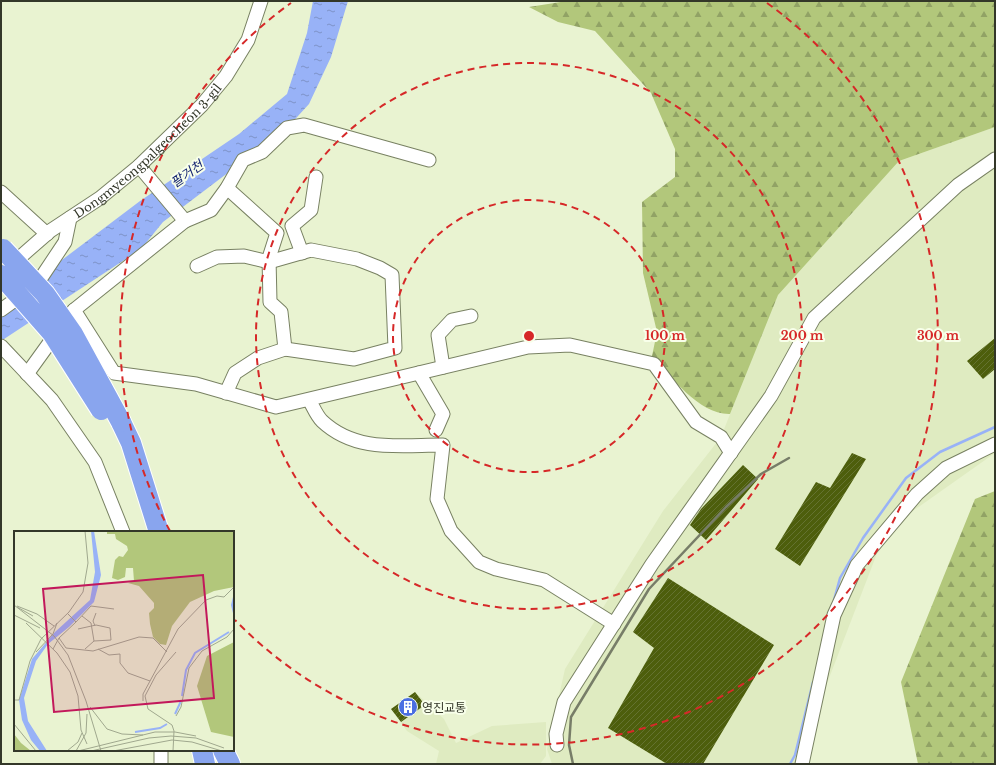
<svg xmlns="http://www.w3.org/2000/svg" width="996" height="765" font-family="'Libre Baskerville','Noto Sans KR',serif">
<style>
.built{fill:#dfebc1}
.forest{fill:url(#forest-firs)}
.water{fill:url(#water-ripples)}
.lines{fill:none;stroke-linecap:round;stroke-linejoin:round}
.stream{stroke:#98b2f7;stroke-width:2.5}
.building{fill:url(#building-hatch)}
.minor-casing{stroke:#788162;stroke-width:15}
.highway-casing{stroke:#fff;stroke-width:22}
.minor{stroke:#fff;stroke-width:13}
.highway{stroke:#89a5ee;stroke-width:20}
.rail{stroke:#777d68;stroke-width:2.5}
.highway-bridge-casing{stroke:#fff;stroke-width:22;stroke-linecap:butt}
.highway-bridge{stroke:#89a5ee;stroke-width:20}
.ring{fill:none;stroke:#d62828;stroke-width:2;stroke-dasharray:7 5}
.labels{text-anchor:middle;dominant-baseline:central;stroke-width:4;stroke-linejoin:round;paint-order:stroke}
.street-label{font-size:12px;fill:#333729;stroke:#f8ffea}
.poi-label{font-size:12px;fill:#333729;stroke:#f8ffea;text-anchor:start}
.water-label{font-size:13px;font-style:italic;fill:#132370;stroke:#f8ffea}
.inset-river{fill:none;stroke:#98b2f7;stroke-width:2}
.inset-road{fill:none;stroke:#a0a88e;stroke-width:1}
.view{fill:#c2185b;fill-opacity:0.15;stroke:#c2185b;stroke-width:2}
.inset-edge{fill:none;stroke:#333729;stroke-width:2}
.centre{fill:#d62828;stroke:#f8ffea;stroke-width:2}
.ring-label{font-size:12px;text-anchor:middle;font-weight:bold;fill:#d62828;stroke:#f8ffea;stroke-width:4;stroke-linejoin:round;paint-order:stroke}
</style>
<defs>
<pattern id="forest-firs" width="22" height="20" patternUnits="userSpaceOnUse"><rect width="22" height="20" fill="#b2c77b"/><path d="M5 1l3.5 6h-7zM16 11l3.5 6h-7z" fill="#91a265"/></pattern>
<pattern id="water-ripples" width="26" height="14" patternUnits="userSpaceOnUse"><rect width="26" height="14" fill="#98b2f7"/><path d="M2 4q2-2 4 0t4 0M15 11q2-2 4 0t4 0" fill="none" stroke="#7d92c8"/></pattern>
<pattern id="building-hatch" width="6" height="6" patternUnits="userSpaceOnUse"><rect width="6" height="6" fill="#4d5e0c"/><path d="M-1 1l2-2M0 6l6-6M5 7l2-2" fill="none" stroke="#647230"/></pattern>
</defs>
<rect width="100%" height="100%" fill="#e9f3d1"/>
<path class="built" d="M995,127V453L886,530L796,764H552L547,749L565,669L663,511L721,437L777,295L899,161Z
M415,692L444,719L456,743L492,726L546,722V756L540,764H436L439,751L407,731L391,709Z"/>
<path class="forest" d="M567,1H995V127L899,161L778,295L730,414C699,415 671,376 652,356L657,332L643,273L642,202L675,177V149L651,93L595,31L558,22L529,7Z
M995,491V764H918L901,682L975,499Z"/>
<path class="water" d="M313,1H348L331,57L309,104L287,128L163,222L141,249L1,341V316L50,269L140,201L239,134L287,94L307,33Z"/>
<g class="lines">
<path class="stream" d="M834,600L840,578L863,538L906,478L940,452L995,427
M790,764L795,755L813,682"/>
</g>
<path class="building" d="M995,338V369L983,379L967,361Z
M852,453L866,459L800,566L775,549L816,482L830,488Z
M743,465L758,479L706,540L690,525L701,509Z
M668,578L774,645L703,764H667L608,728L654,648L633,632Z
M415,692L425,705L401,722L391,709Z"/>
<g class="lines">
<defs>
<g id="minor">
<path d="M1,192L47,234"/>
<path d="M185,221L211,210L227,188L243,160L262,152L287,128L304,125L429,160"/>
<path d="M302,253L292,226L311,210L316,177"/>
<path id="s1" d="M10,266L50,231L100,198L139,166L202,105L226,76L248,40L261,1"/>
<path d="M197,266L217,257L244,256L269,262L311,250L357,259L380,268L392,275L395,348L354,359L285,349"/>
<path d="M1,310L37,284L65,242L70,218"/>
<path d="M74,310L114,373L196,384L276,407L528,347L570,345L654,364L696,422L721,437L731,453"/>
<path d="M70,316L74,310L185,221L139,166"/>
<path d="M1,346L52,400L95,462L123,532"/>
<path d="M443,367L438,335L452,320L471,316"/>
<path d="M419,373L443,414L436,430"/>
<path d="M27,374L58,331"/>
<path d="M226,393L235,373L258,358L285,349L281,312L270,302L269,258L277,233L227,188"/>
<path d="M309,400C313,406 316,415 322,421C356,453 400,445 443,445L437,499L451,531L479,562L496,569L544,580L614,624"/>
<path d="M557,745L556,734L564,702L652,564L771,396L814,318L958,185L995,159"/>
<path d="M161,750V764"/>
<path d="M802,764L834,615L857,565L917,494L946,468L995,444"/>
</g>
<path id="highway" d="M121,422L131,443L159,532
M202,750L205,764
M223,750L230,764"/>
</defs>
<use href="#minor" class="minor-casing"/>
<use href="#highway" class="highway-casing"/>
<use href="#minor" class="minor"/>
<use href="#highway" class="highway"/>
<path class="rail" d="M573,764L569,745L571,717L649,589L726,507L761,474L789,458"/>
<defs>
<path id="highway-bridge" d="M3,249L45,294L73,334L121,422
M1,275L52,333L101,410"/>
</defs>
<use href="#highway-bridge" class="highway-bridge-casing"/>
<use href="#highway-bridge" class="highway-bridge"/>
</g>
<g class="ring">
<circle cx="529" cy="336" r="136"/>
<circle cx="529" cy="336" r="273"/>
<path d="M170 531A409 409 0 0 1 291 3M767 3A409 409 0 1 1 235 620"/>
</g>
<defs>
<symbol id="building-disc" viewBox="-11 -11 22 22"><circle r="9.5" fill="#4b6ee2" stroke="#f8ffea"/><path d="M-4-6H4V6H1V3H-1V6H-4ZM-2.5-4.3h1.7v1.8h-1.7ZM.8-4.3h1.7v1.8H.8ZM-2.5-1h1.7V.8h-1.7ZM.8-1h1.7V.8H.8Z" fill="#fff"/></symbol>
</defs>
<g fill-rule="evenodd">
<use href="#building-disc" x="397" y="696" width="22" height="22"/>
</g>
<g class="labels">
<g class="street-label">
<text stroke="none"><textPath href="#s1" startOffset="180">Dongmyeongpalgeocheon 3-gil</textPath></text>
</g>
<g class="poi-label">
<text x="422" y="707">영진교통</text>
</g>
<g class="water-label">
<text transform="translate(187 174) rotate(-35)">팔거천</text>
</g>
</g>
<g transform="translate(14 531)">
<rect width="220" height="220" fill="#e9f3d1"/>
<path d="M93,0H220V56L200,60L176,71L158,95L152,114L146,113L139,106L136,93L135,82L140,77V72L125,55L114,52L120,50L119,37H112L111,46L104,49L98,47L101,29L105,25L109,26L114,19L113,15L102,8L101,3H93ZM220,111V206L197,201L183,155L193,125ZM0,203L7,212L17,220H0Z" fill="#b2c77b"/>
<path d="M77,0H80L87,44L80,71L55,96L34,113L22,130L10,167L14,190L33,220H26L17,209L8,189L5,169L18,128L41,101L76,69L81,41Z" fill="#98b2f7"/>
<path class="inset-river" d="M220,66L218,74L220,82M168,165L172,139L181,122L215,101M161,183L167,170M121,201L146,197L153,193"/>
<path class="inset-road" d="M0,74L40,105L54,124L72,170L87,220M3,75L23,83L40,95M3,76L19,85M0,84L26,97M68,85L77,92L80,110L71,118M62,91L77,75L100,78M12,92L43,122L56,141L64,165L67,199L73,213M81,95L79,90L82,82M64,98L82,94L96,97L97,109L80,110M45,107L52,117L79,120L125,106L139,107L153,121M39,118L45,107L62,91L54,83M84,118L95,124L106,123V132L114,142L136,150M22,121L39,103L43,92M0,169H5L16,130L27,108L55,81L69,61L74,32L71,0M129,170V163L164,98L192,69L203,65L210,66L220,56M76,176L93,198L108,203L129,204M162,185L167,176L175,137L188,120L213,106L220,98M0,193L22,220M53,220L64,211L68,202M62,220L72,202L73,183M64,220L141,201H161L182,205M77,220L135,207L157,205L182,207L210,217M99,220L158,209L178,211L208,220M159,220L160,200L158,194L134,178L131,165L142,144L162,121"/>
<path class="view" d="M189,44L200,167L40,181L29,58Z"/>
<rect width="220" height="220" class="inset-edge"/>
</g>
<circle cx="529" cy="336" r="6" class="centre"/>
<g class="ring-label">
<text x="665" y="340">100 m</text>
<text x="802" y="340">200 m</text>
<text x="938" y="340">300 m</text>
</g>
<rect width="996" height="765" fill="none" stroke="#333729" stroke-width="4"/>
</svg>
